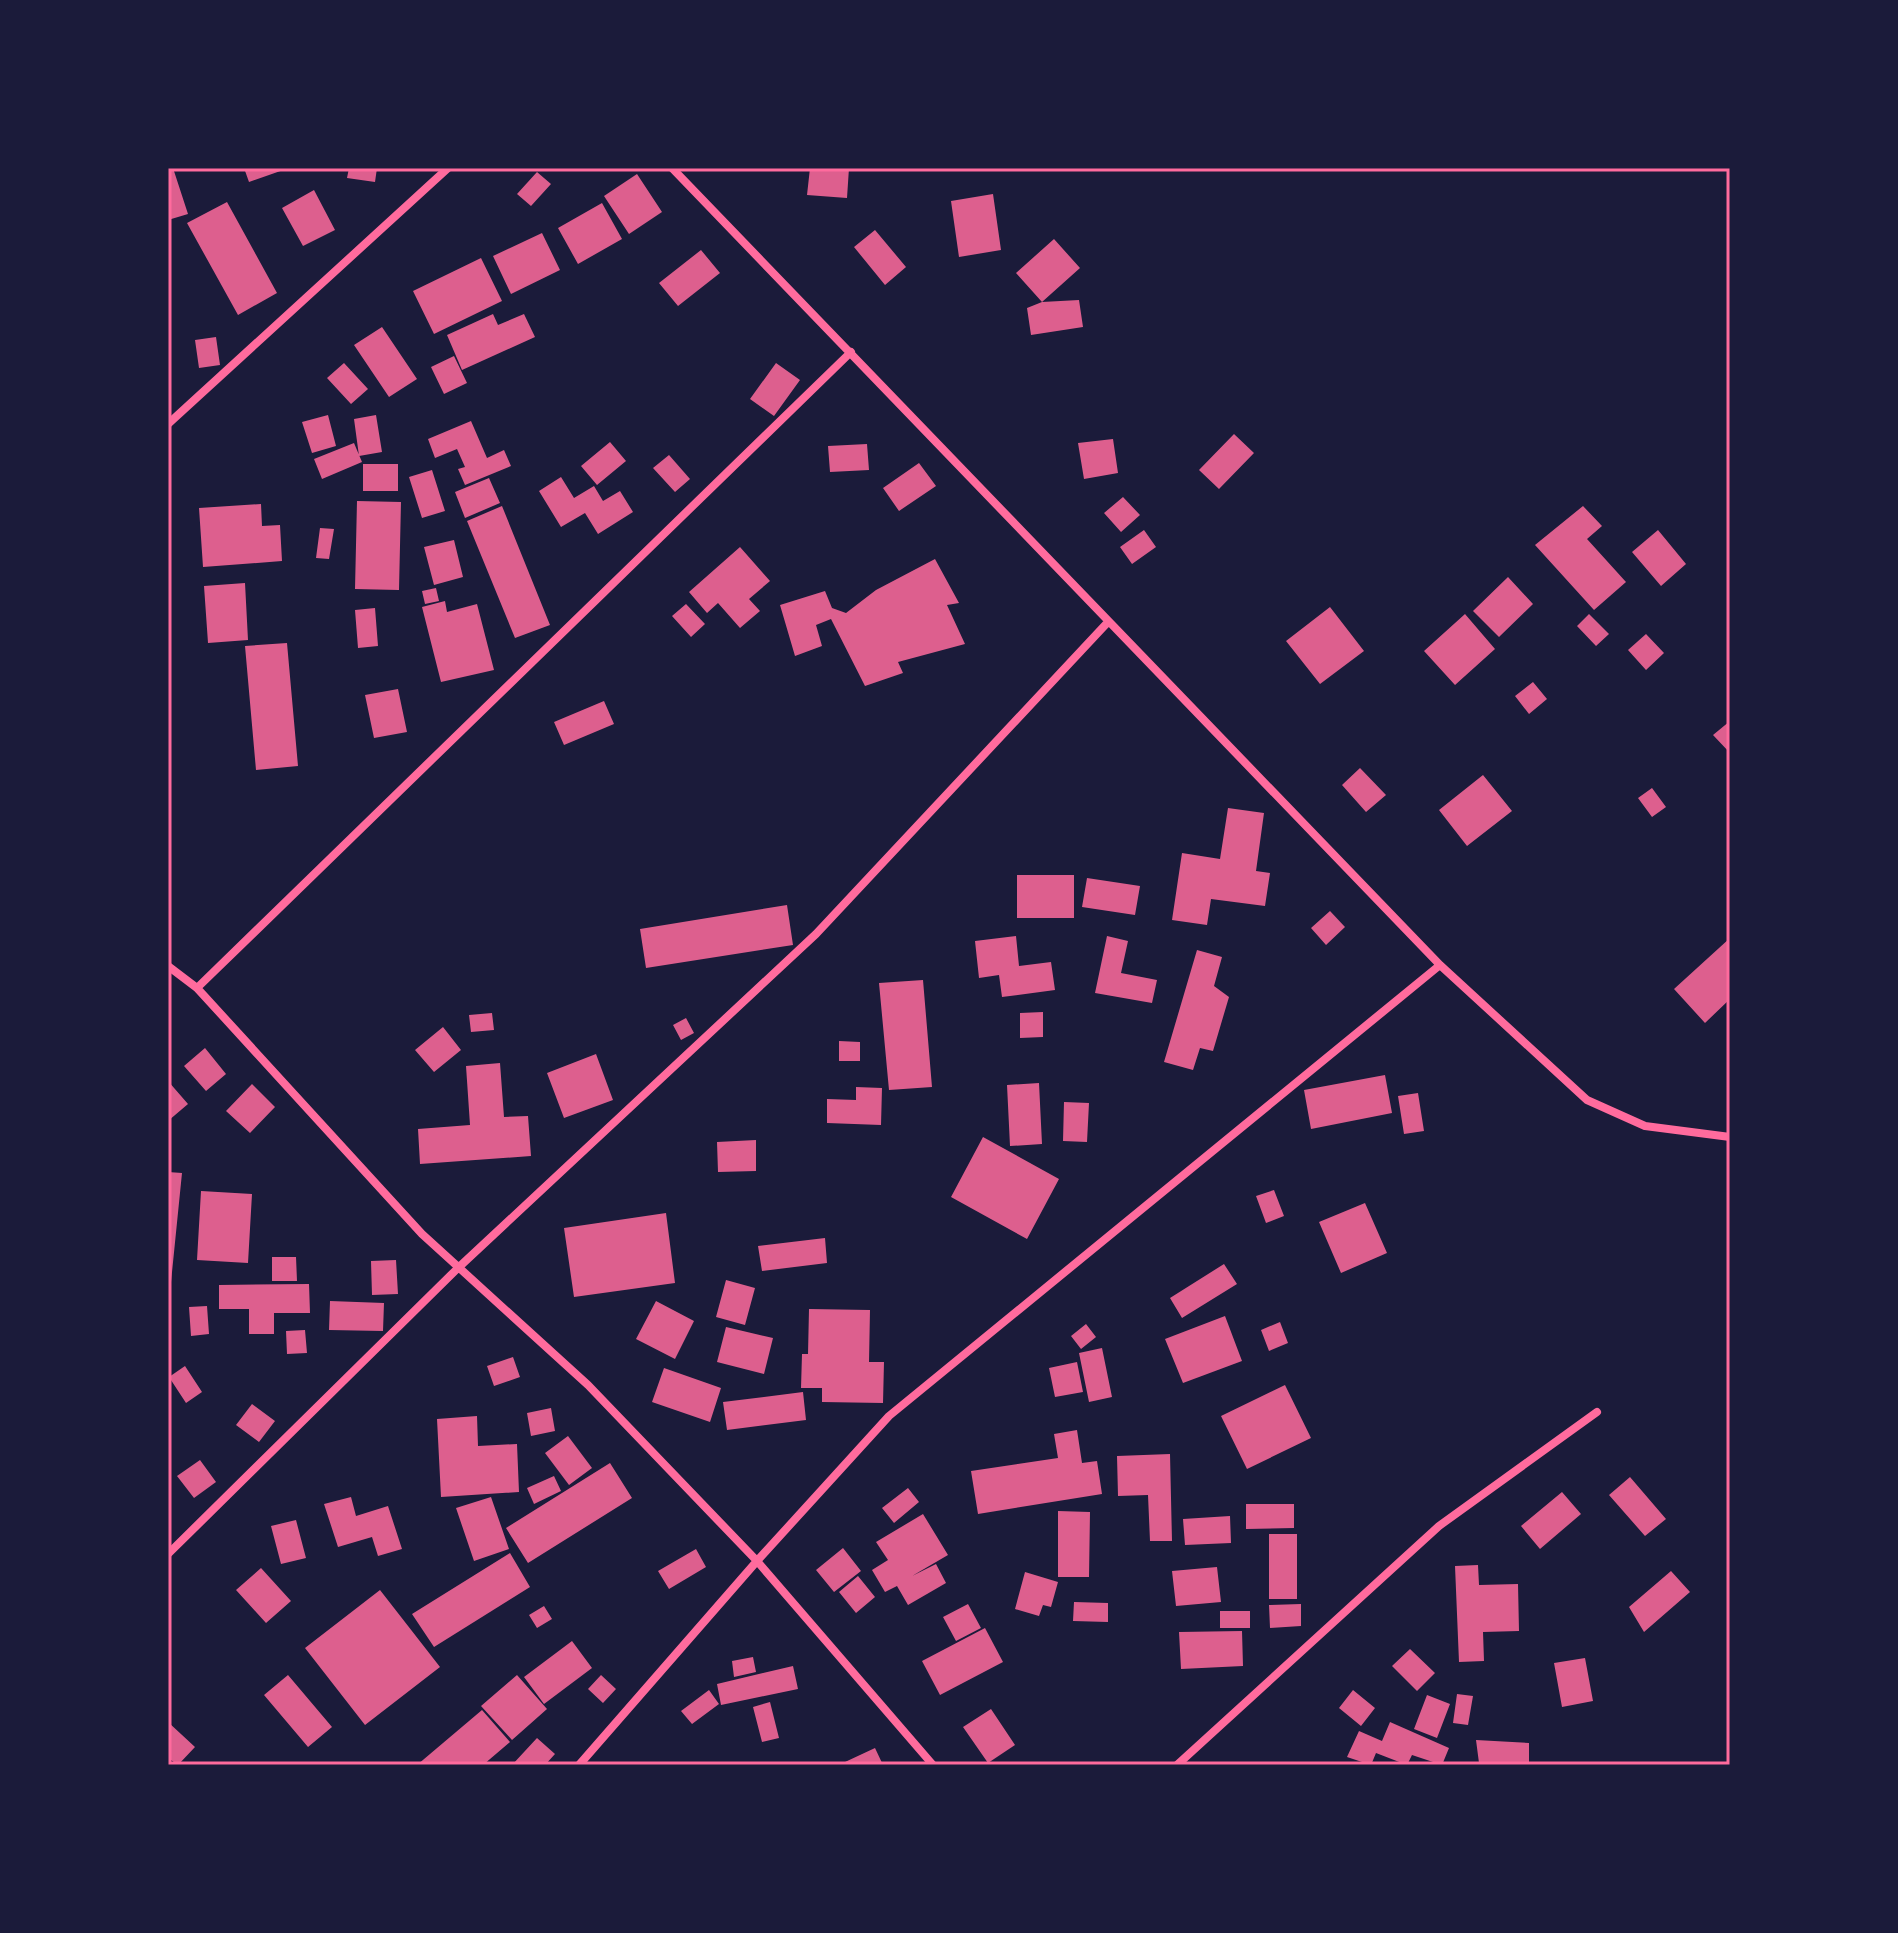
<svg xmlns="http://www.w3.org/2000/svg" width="1898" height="1933" font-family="'Varela Round',sans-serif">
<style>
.building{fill:#dd5f8e}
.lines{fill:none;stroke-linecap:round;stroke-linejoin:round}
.minor{stroke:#ff6b9d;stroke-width:8}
.neatline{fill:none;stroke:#ff6b9d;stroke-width:3}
</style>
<rect width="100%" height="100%" fill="#1b1b3a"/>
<path class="building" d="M168,168H173L188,214L168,220Z
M244,168H289L249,182Z
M349,168H377L375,182L347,178Z
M810,168H849L847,198L807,195Z
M537,172L551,184L531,206L517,194Z
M637,174L662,212L629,234L604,196Z
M314,190L335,230L303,246L282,208Z
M993,194L1001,250L959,257L951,201Z
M227,202L277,293L238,315L187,223Z
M602,203L622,239L578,264L558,228Z
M875,230L906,267L885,285L854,247Z
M542,233L560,270L511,294L493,256Z
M1054,239L1080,268L1042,302L1016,273Z
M701,250L720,273L678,306L659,283Z
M481,258L502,301L434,334L413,291Z
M1079,300L1083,327L1031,335L1027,308L1042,302Z
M493,314L498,325L524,314L535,337L462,370L447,335Z
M382,327L417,379L389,397L354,345Z
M216,337L220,365L199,368L195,340Z
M454,356L467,383L444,394L431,367Z
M344,363L368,389L351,404L327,378Z
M776,363L800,380L774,416L750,399Z
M328,415L336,446L312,453L302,422Z
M376,415L382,452L359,456L354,419Z
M471,421L487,458L504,450L511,466L465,485L458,469L465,467L457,449L435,458L428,439Z
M1234,434L1254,453L1219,489L1199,470Z
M1113,439L1118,473L1084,479L1078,443Z
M610,442L626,461L597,485L581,466Z
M354,443L362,462L322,479L314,459Z
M867,444L869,470L830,472L828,446Z
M669,455L690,479L675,492L653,468Z
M919,463L936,486L899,511L883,488Z
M363,464H398V491H363Z
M432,470L445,511L422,518L409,477Z
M561,477L574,498L594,486L603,501L620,491L633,512L598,534L585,513L561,527L539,491Z
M489,478L500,503L465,518L455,492Z
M1123,497L1140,515L1121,532L1104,513Z
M357,501L401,502L399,590L355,589Z
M261,504L262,526L280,525L282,561L203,567L199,508Z
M502,506L550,625L515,638L467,521Z
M1583,506L1602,526L1587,539L1626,582L1594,610L1535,545Z
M320,528L334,529L329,559L316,558Z
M1144,530L1156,547L1132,564L1120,547Z
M1658,530L1686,564L1661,586L1632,552Z
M454,540L463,577L434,585L424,547Z
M740,547L770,581L749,599L760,611L740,628L718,603L707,613L689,592Z
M935,559L959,603L947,605L965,644L898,662L903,673L865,686L831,619L816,625L822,646L795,656L780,605L825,591L832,608L846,613L876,590Z
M1508,577L1533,604L1499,637L1473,611Z
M245,583L248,640L208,643L204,586Z
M436,588L439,601L425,604L422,591Z
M445,601L447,612L477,604L494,670L441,682L422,607Z
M686,604L705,624L691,637L672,616Z
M1330,607L1364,651L1320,684L1286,641Z
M375,608L378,646L358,648L355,610Z
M1465,614L1495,649L1455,685L1424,651Z
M1589,614L1609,634L1596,646L1577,626Z
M1646,634L1664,653L1646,670L1628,650Z
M287,643L298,766L256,770L245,646Z
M1533,682L1547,699L1529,714L1515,696Z
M398,689L407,732L374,738L365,695Z
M604,701L614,724L564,745L554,722Z
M1730,721V753L1713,735Z
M1360,768L1386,795L1366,812L1342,785Z
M1483,775L1512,811L1467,846L1439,810Z
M1652,788L1666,807L1652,817L1638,798Z
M1228,808L1264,813L1256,871L1270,873L1265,906L1211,899L1207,925L1172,920L1182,853L1220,859Z
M1017,875H1074V918H1017Z
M1087,878L1140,886L1135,915L1082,907Z
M787,905L793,945L646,968L640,929Z
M1330,911L1345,927L1326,945L1311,928Z
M1016,936L1019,966L1051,962L1055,990L1002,997L999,975L979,978L975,941Z
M1107,936L1128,941L1121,973L1157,980L1152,1003L1095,993Z
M1730,938V999L1705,1023L1674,989Z
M1197,950L1222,957L1214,986L1229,997L1213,1051L1200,1048L1193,1070L1164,1062Z
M923,980L932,1087L889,1090L879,983Z
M1043,1012V1037L1020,1038V1013Z
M492,1013L494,1030L471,1032L469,1015Z
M686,1018L694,1033L681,1040L673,1025Z
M443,1027L461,1050L434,1072L415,1050Z
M839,1041L860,1042V1061H839Z
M205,1048L226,1074L206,1091L184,1066Z
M596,1054L613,1100L564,1118L547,1073Z
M500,1063L504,1117L528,1116L531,1156L420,1164L418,1129L470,1125L466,1066Z
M1385,1075L1392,1113L1311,1129L1304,1090Z
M168,1081L188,1104L168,1121Z
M1039,1083L1042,1144L1010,1146L1007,1085Z
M252,1084L275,1107L250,1133L226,1111Z
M856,1087L882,1088L881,1125L827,1123V1099L856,1100Z
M1418,1093L1424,1131L1404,1134L1398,1096Z
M1064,1102L1089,1103L1087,1142L1063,1141Z
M983,1137L1059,1179L1027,1239L951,1197Z
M756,1140V1171L718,1172L717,1142Z
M168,1172L182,1173L170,1292H168Z
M1274,1190L1284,1216L1266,1223L1256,1196Z
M201,1191L252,1194L248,1263L197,1260Z
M1365,1203L1387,1253L1341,1273L1319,1222Z
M666,1213L675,1283L574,1297L564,1228Z
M825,1238L827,1263L762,1271L758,1246Z
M272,1257H296L297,1281H272Z
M396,1260L398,1294L372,1295L371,1261Z
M1224,1264L1237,1284L1182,1318L1170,1298Z
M726,1280L755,1288L745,1325L716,1317Z
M309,1284L310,1313H274V1334H249V1309H219V1285Z
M330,1301L384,1303L383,1331L329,1330Z
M656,1301L694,1321L675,1359L636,1339Z
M207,1306L209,1334L191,1336L189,1307Z
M809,1309L870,1310L869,1362H884L883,1403L822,1402V1388H801L802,1354H808Z
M1225,1316L1242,1361L1183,1383L1165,1339Z
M1280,1322L1288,1343L1269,1351L1261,1330Z
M1086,1324L1096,1337L1081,1349L1071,1336Z
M726,1327L773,1338L764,1374L717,1362Z
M305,1330L307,1353L287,1354L286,1331Z
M1102,1348L1112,1397L1089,1402L1079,1353Z
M513,1357L520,1377L494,1386L487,1366Z
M1077,1362L1083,1392L1055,1397L1049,1368Z
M185,1366L202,1392L186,1403L169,1377Z
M664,1368L721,1388L710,1422L652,1402Z
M1285,1385L1311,1438L1247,1469L1221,1416Z
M803,1392L806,1420L727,1430L723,1402Z
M252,1404L275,1421L259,1442L236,1425Z
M551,1408L555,1431L531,1436L527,1413Z
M477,1416L478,1446L517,1444L519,1492L441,1497L437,1419Z
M1077,1430L1082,1463L1097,1461L1102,1494L978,1514L971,1471L1058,1458L1054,1434Z
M568,1436L592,1468L569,1485L545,1453Z
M1170,1454L1172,1541H1150L1148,1495L1118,1496L1117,1456Z
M200,1460L216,1482L194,1498L177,1476Z
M610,1463L632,1498L528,1563L506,1528Z
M554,1476L561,1491L534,1504L527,1488Z
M1630,1477L1666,1519L1645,1536L1609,1495Z
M908,1488L919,1502L894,1523L882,1508Z
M1562,1492L1581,1514L1540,1549L1521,1526Z
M351,1497L356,1516L388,1506L402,1549L378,1556L372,1537L338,1547L324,1504Z
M491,1497L509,1549L474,1561L456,1508Z
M1246,1504H1294V1528L1246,1529Z
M1058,1511L1090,1512L1089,1577H1058Z
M923,1514L948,1555L912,1576L936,1564L946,1583L908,1605L897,1586L885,1592L872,1570L888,1560L876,1542Z
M1230,1516L1231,1543L1185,1545L1183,1519Z
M296,1520L306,1558L281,1564L271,1526Z
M1269,1534H1297V1599H1269Z
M843,1548L861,1571L834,1592L816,1570Z
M696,1549L706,1567L669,1589L658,1571Z
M510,1553L530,1587L434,1647L412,1614Z
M1478,1565L1479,1585L1518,1584L1519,1631L1483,1632L1484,1661L1459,1662L1455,1566Z
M1217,1567L1221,1602L1176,1606L1172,1571Z
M261,1568L291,1601L266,1623L236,1590Z
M1671,1571L1690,1592L1644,1632L1629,1607Z
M1025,1572L1058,1582L1051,1607L1043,1605L1039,1616L1015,1609Z
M858,1576L875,1597L856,1613L839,1592Z
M380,1590L440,1667L365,1725L305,1648Z
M1074,1602L1108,1603V1622L1073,1621Z
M968,1604L981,1628L956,1641L943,1617Z
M1301,1604V1626L1270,1628L1269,1605Z
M544,1606L552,1619L537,1628L529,1615Z
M1220,1611H1250V1628H1220Z
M985,1628L1003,1662L940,1695L922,1661Z
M1242,1631L1243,1666L1181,1669L1179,1632Z
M572,1641L592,1668L544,1704L524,1677Z
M1410,1649L1435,1673L1417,1691L1392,1666Z
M753,1657L756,1672L734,1677L732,1661Z
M1585,1658L1593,1701L1562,1707L1554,1663Z
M793,1666L798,1689L721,1705L717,1684Z
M288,1675L332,1727L308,1747L264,1695Z
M517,1675L547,1709L512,1740L481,1706Z
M601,1675L616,1689L603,1703L588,1689Z
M709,1690L719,1704L692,1724L681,1711Z
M1353,1690L1375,1708L1361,1726L1339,1708Z
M1457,1694L1473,1696L1468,1725L1453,1723Z
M1427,1695L1450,1704L1437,1738L1414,1729Z
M770,1702L779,1738L762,1742L753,1707Z
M991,1709L1015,1745L988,1763L963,1727Z
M482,1710L510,1742L483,1765H417Z
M168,1722L195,1747L178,1765L168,1758Z
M1390,1722L1449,1748L1442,1765L1412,1755L1407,1765L1376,1753L1371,1765L1347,1757L1359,1731L1382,1741Z
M537,1738L555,1754L545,1765H512Z
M1476,1740L1529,1743V1765L1479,1763Z
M875,1748L883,1765H847L845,1762Z"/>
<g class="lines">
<path class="minor" d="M672,168L1440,965L1587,1100L1645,1126L1730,1137
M168,424L448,168
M168,966L197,988L422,1234L588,1385L757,1561L933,1765
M197,988L851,352
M168,1554L458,1268L816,934L1108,622
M579,1765L757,1561L889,1416L1440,965
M1177,1765L1439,1526L1597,1412"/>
</g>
<rect width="1898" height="1933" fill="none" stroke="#1b1b3a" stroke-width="340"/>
<rect x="170" y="170" width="1558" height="1593" class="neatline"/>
</svg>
